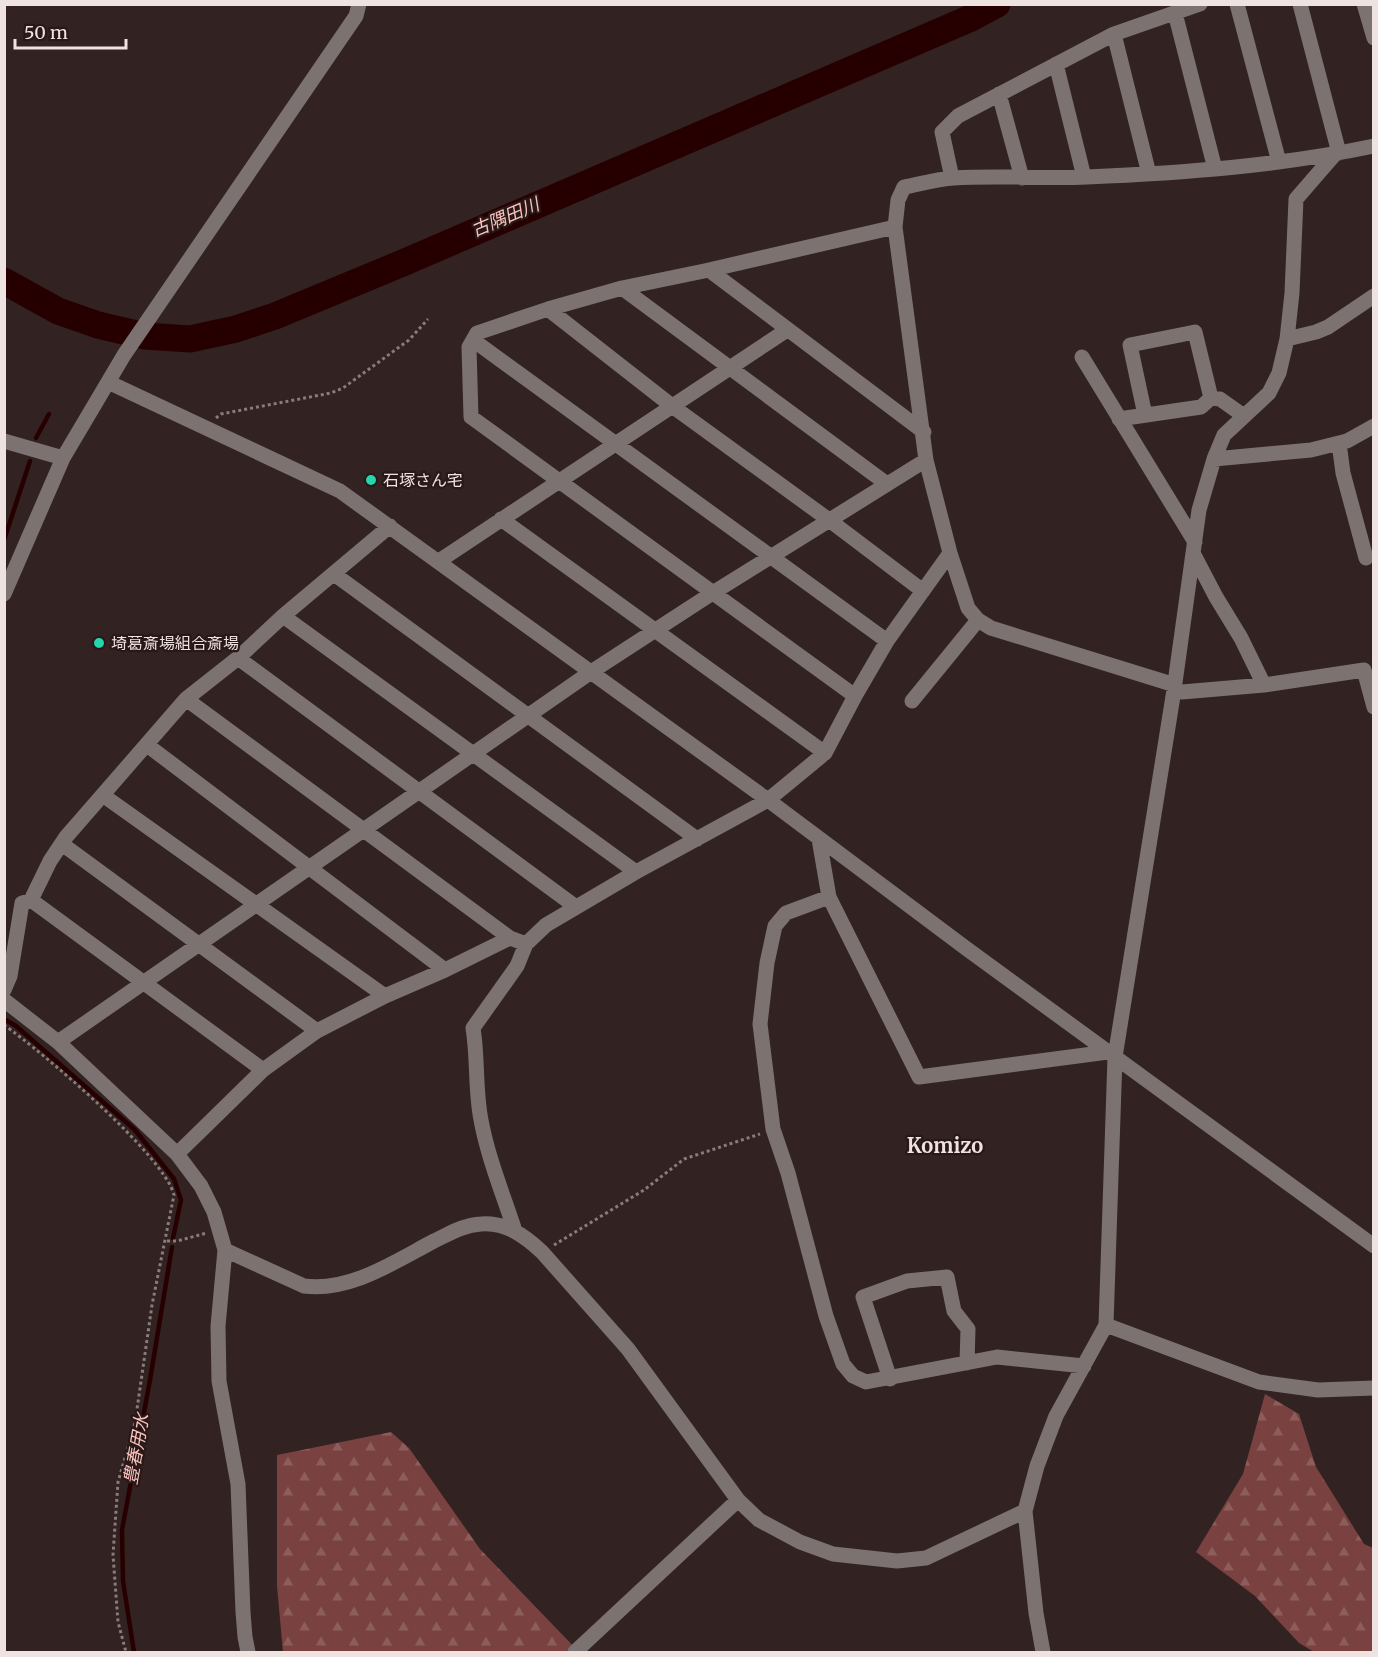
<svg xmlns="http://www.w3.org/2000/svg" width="1378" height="1657" font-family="Merriweather,'Noto Sans JP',serif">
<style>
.forest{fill:url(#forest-firs)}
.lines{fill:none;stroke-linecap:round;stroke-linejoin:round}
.stream{stroke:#260001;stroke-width:4.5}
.river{stroke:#260001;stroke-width:27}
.path{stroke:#8a7c7b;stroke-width:3;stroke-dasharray:3 3;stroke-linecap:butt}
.minor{stroke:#7b7271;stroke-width:15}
.poi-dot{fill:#25d5ae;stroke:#281817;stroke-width:2}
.labels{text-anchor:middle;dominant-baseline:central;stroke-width:4.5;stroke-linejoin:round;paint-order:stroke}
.poi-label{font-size:16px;fill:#efe3e2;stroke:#281817;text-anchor:start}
.water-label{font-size:18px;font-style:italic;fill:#fac3bf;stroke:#281817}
.quarter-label{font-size:20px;font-weight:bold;fill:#efe3e2;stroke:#281817}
</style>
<defs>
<pattern id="forest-firs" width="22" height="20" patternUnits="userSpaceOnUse" patternTransform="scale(1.5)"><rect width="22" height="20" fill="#794240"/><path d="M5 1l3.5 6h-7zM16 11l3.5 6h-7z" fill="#8c5d5b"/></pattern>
</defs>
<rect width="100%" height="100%" fill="#322221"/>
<path class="forest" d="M1265,1394L1299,1414L1316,1467L1364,1544L1373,1548V1652H1314L1299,1643L1255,1596L1196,1552L1243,1474Z
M391,1432L409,1448L480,1549L579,1652H283L277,1586V1455Z"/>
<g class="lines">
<path class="stream" d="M36,438L49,414
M4,540L30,461
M4,1019L16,1026L135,1130L174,1179L181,1200L173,1238
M134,1652L123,1581L122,1530L150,1380L172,1247"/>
<path class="river" d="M4,281L58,311L98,325L145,336L190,339L236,329L275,316L405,262L971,18L997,4"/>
<path class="path" d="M216,418L221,414L331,393L343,388L409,340L428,319
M4,1025C41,1051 164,1155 174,1195L152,1305L135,1423L118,1482L113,1555L118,1622L126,1652
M167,1241H177L207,1233
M554,1245L644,1190L684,1159L760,1134"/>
<path class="minor" d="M1237,4L1279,162
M1300,4L1339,153
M1364,4L1374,38
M1175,13L1215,169
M1114,34L1149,174
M1056,64L1084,177
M999,94L1022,178
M952,178L942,132L958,116L1114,34L1200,4
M709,270L924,432
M622,288L887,484
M548,309L672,406L829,520L923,591
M1287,339L1316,332L1328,327L1374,296
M473,340L887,641
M1082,357L1195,542
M108,382L340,491L768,800L967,949L1374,1246
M1145,415L1130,345L1195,332L1211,398
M1119,419L1201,407L1211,398L1220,399L1244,416
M4,441L63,458
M1339,443L1343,473L1366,558
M1214,459L1311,450L1347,441L1374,426
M501,519L825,753
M1194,555L1216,597L1241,638L1264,685
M439,561L787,330
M334,574L697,839
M4,594L63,458L124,355L356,16L359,4
M283,616L636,872
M238,658L576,907
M1175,685L991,628L978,620L968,608L950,553L926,460L895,227L898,200L904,187C920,184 937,179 954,178C998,175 1042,179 1087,177C1183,173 1279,166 1374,146
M1174,690L1182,692L1264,685L1364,670L1374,707
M855,696L471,417L469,347L477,333L548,309L622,288L709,270L895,227
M186,699L510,938L526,944
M912,701L978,620
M147,745L445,970
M104,796L385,996
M819,839L829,897L919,1077L1108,1052
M62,844L317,1031
M829,897L786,913L775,926L767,963L760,1024L773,1129L788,1173L826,1316L843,1364L853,1376L866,1382L997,1357L1084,1366
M31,900L263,1070
M4,990L10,976L22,903L31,900L50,861L66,837L186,699L238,658L283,616L390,526
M4,1000L58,1042L177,1154L201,1186L214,1212L225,1250L218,1326L219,1381L238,1484L243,1612L245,1637L248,1652
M58,1042L591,672L711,594L926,460
M177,1154L263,1070L317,1031L385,996L445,970L510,938
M515,1231C503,1194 488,1158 481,1120C475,1090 478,1058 473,1028L517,966L526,944L546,925L636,872L768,800L825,753L855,696L887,641L950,553
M225,1250L304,1286C350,1292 394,1262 434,1241C449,1234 463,1225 481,1224C506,1222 525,1236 542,1252L628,1349L738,1500L759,1520L800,1542L833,1554L897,1561L926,1558L1025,1511
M1106,1325L1259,1382L1318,1390L1374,1388
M890,1379L863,1297L907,1281L947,1277L954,1311L968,1329L967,1363
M575,1652L738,1500
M1043,1652L1036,1613L1025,1511L1037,1466L1056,1416L1106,1325L1115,1057L1174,690L1199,510L1214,459L1224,435L1269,393L1279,373L1287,339L1292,293L1296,199L1335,154"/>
</g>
<g class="poi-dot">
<circle cx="371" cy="480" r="6"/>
<circle cx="99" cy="643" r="6"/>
</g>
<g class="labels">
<g class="poi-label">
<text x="383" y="480">石塚さん宅</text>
<text x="111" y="643">埼葛斎場組合斎場</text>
</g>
<g class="water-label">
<text transform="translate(505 217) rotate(-23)">古隅田川</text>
<text transform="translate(136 1449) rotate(-80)">豊春用水</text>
</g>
<g class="quarter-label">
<text x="945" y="1145">Komizo</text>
</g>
</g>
<rect width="1378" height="1657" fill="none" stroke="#efe3e2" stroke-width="12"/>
<path d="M15 39v9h111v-9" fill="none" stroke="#efe3e2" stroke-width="3"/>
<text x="24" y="39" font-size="18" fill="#efe3e2" stroke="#281817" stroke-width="4.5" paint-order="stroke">50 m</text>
</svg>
